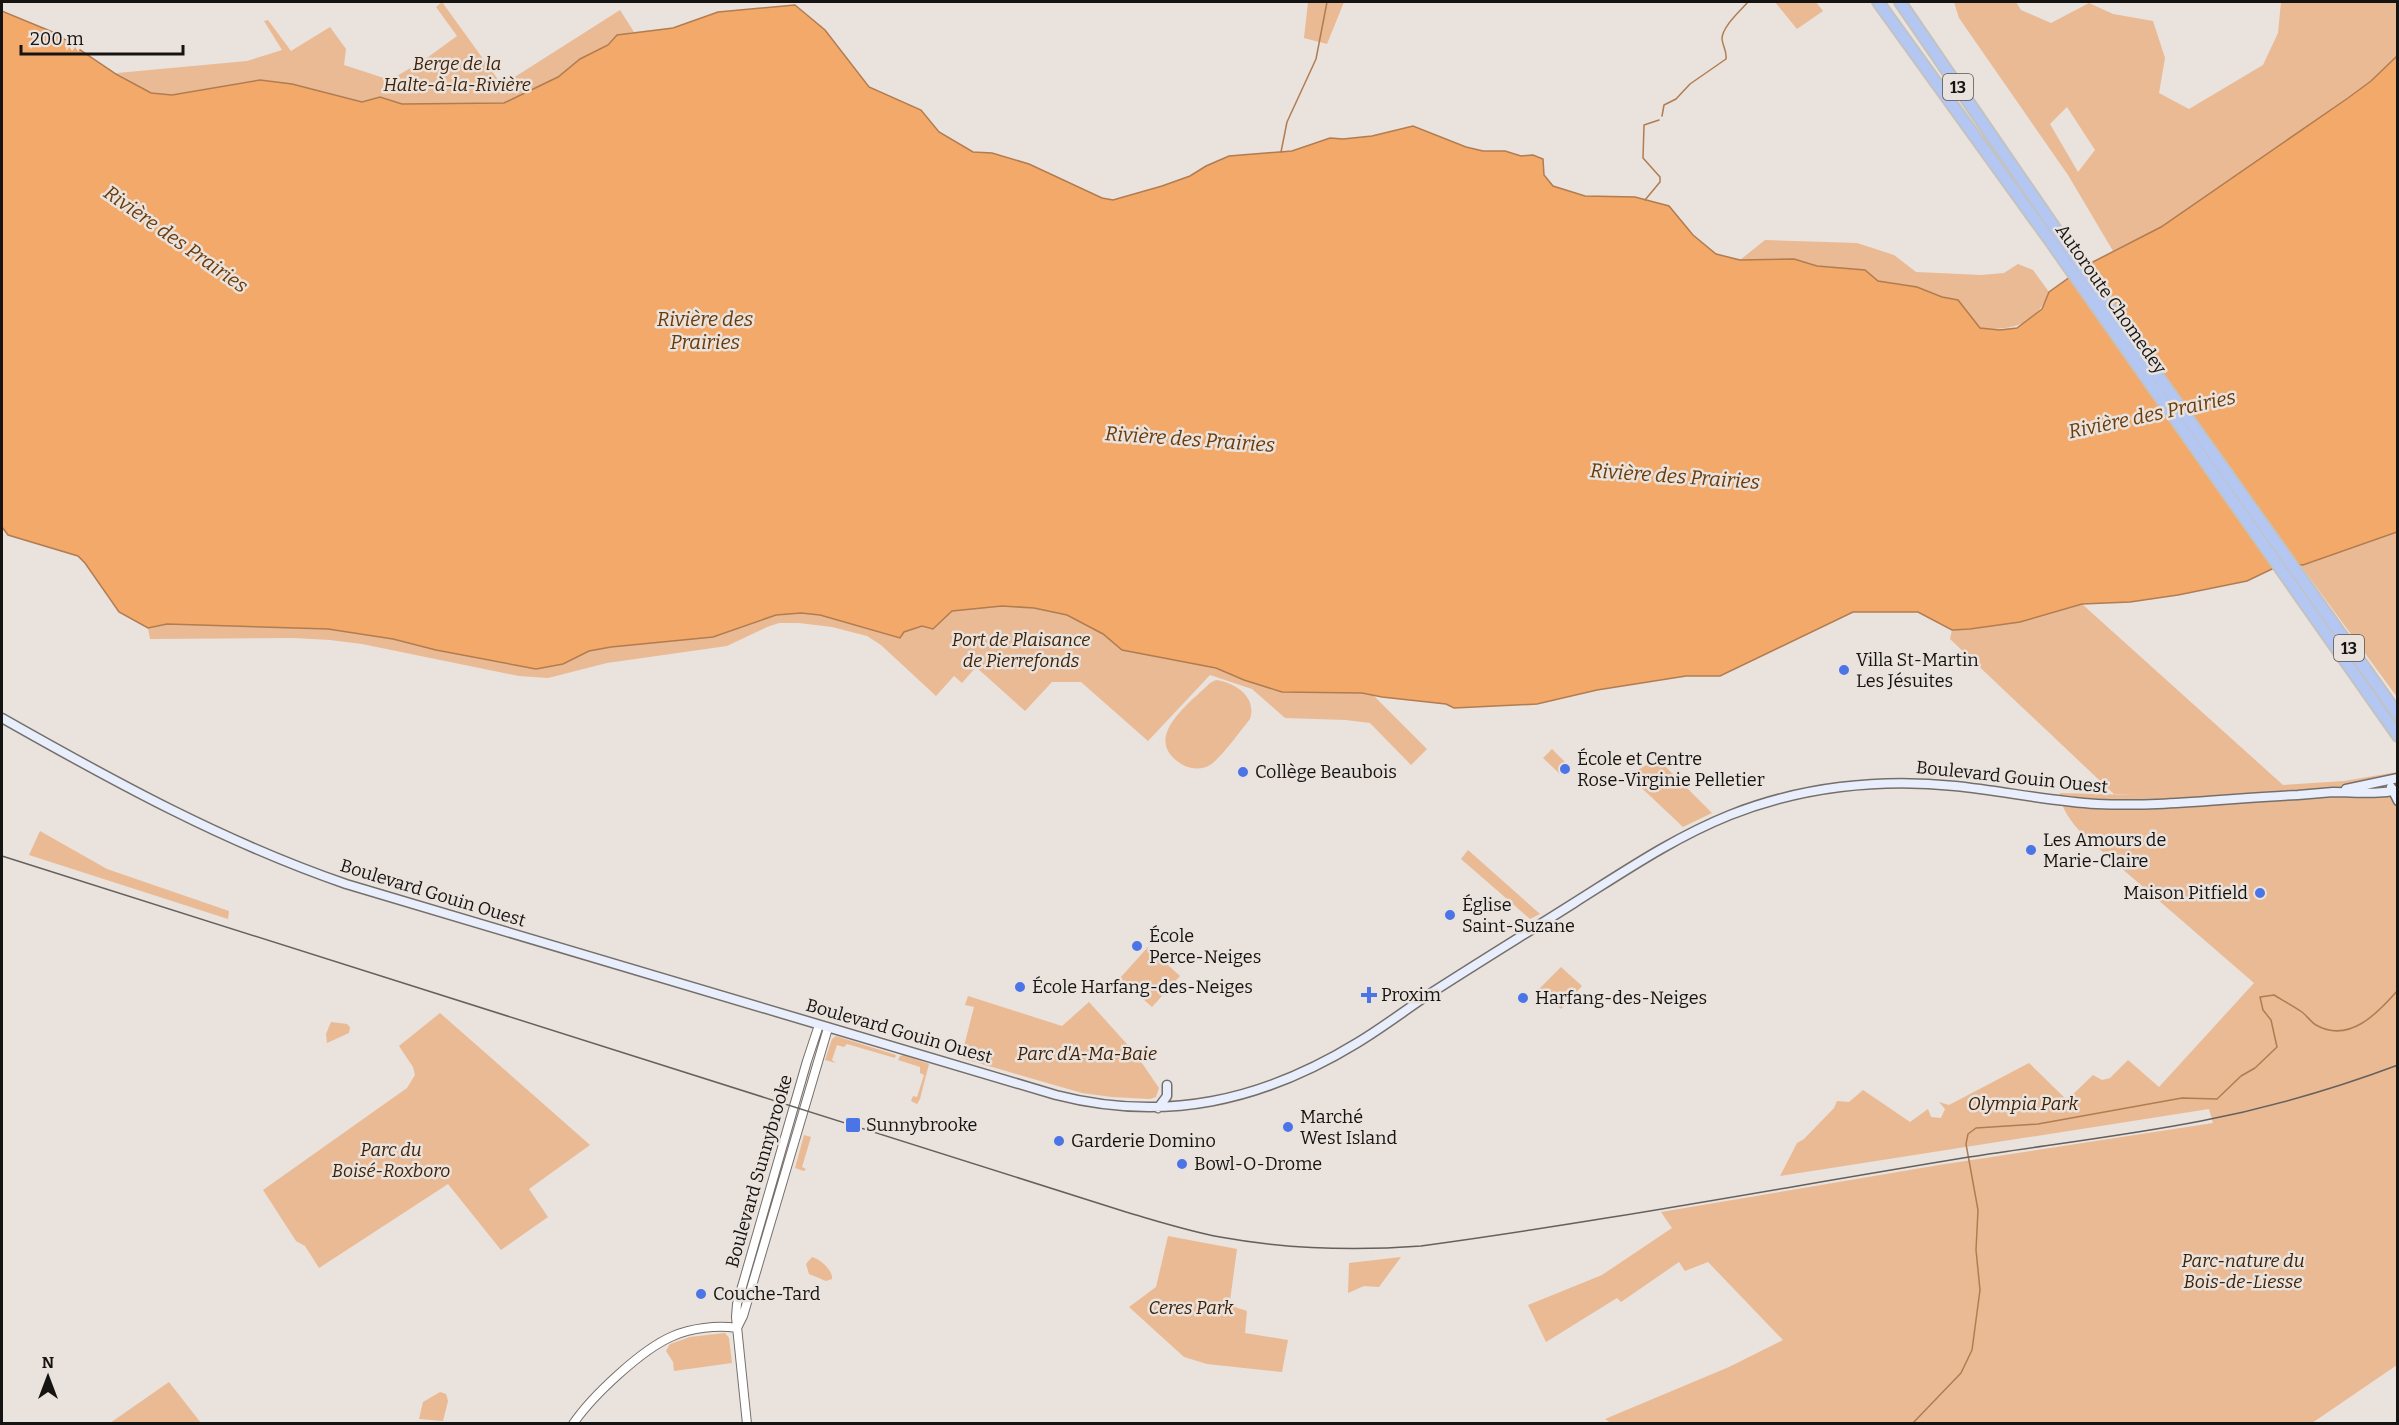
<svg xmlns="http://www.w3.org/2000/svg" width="2399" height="1425" font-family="Bitter,serif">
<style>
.green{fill:#eaba94;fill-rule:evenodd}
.water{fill:#f3a96a;stroke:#b17c50;stroke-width:1.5}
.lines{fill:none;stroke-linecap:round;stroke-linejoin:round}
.stream{stroke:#b17c50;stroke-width:1.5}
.tertiary-casing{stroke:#756f6b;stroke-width:10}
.secondary-casing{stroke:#756f6b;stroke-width:11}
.motorway-casing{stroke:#c2c2c1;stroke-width:14}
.tertiary{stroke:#fff;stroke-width:8}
.secondary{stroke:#e8eefb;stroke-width:8}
.motorway{stroke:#b4c7f2;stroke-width:10}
.tram{stroke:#64605d;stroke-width:1.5}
.poi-dot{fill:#4b74e7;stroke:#e9e2dd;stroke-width:2}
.labels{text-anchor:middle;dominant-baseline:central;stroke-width:5;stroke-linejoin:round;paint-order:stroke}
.shield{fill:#e9e2dd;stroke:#55524f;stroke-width:1.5}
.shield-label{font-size:16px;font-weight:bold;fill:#161412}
.park-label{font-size:18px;font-style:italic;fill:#402307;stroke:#e9e2dd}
.street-label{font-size:18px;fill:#161412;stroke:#e9e2dd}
.poi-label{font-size:18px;fill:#161412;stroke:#e9e2dd;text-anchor:start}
.water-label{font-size:20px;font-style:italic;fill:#6a3a08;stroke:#e9e2dd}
</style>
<rect width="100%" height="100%" fill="#e9e2dd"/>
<path class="green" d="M442,2L502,85L620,10L634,32L617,35L606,46L580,59L558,77L504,103L402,104L380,97L362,102L292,84L260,80L172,95L151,93L117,73L247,61L282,50L264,21L268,20L291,51L330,27L346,49L344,65L390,80L424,60L457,36L436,7Z
M1308,2H1344L1327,44L1304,38Z
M1775,2H1816L1823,11L1797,29Z
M1954,2H2016L2021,10L2051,23L2089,3L2113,14L2153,21L2165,58L2159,93L2189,109L2263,65L2278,33L2281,2H2397V56L2371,81L2348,98L2161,227L2113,251L2068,175L1959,18ZM2067,107L2095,150L2078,172L2050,124Z
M1765,240L1857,243L1894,255L1916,272L1981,275L2004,273L2018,264L2033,270L2049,292C2036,325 2013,331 1980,328L1957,300L1942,297L1917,287L1878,281L1865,270L1817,266L1794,259L1740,260Z
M2397,530V697L2298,562Z
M2082,604L2283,785L2344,781L2397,772V1365L2312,1423H1611L1605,1419L1729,1367L1783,1340L1708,1262L1685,1271L1679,1262L1621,1302L1617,1298L1546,1342L1528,1305L1602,1275L1672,1228L1661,1212L1939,1165L2213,1123L2209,1109L1780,1176L1797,1143L1804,1139L1834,1108L1837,1101L1849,1102L1863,1090L1910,1122L1928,1109L1931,1117L1941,1118L1945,1109L1939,1102L1949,1105L2029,1063L2067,1100L2093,1075L2102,1080L2110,1078L2128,1060L2159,1087L2254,983L2082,834C2072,822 2061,810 2060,793L2136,795H2115L1950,639L1952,630L1970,629L2020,622Z
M1001,605L1034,608L1067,615L1103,634L1122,650L1216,668L1244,680L1282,692L1362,693L1373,695L1427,749L1411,765L1370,723L1346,720L1285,718L1252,689L1210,675L1148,741L1081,682H1052L1025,711L976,667L962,683L954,676L936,696L881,645L867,636L832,627L799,623H779L767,627L727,646L607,663L548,678L519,676L362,644L330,640L294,638L150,639L148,628L167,624L328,629L393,639L436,650L536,669L563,664L589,651L611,647L713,637L776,615L801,613L821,615L900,638L904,632L922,626L933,629L952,611Z
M1216,680C1236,683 1257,697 1250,719C1240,731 1222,757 1210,765C1203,770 1190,769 1183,765C1139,739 1189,704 1210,683Z
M1552,749L1568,765L1560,774L1543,758Z
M1653,761L1662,763L1712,813L1683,827L1630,777L1631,774Z
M40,831L107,869L229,911L228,919L29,855Z
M1468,850L1540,914L1530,919L1461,859Z
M1148,947L1180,976L1152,1007L1120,978Z
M1561,967L1582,986L1561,1009L1538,990Z
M968,996L1062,1026L1089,1002L1135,1053L1159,1088L1156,1097L1150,1099L1112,1097L1082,1093L961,1058L974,1007L965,1005Z
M440,1013L590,1145L529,1189L548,1217L501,1250L448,1184L319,1268L305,1246L296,1241L263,1190L407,1088L415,1075L413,1067L399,1046Z
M331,1022L347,1024L350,1027L349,1033L327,1043L326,1034Z
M836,1036L896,1055L895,1058L847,1044L844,1047L837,1045L832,1060L836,1063L825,1060L832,1039Z
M904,1055L929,1064L920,1099L917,1104L911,1101L913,1096L917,1097L924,1075L920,1073V1067L898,1060L900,1056Z
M804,1135L811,1137L802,1167L806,1169L804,1171L795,1168Z
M1168,1236L1237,1249L1230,1301L1232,1306L1247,1311L1245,1333L1288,1340L1282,1372L1207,1364L1184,1357L1129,1307L1156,1287Z
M812,1257C820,1259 833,1270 832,1279L826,1281L809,1274L806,1264Z
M1401,1257L1379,1287L1364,1286L1348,1293L1349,1263Z
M725,1333L729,1338L732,1363L674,1371L673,1362L666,1351L670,1344L690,1337Z
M169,1382L201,1423H110Z
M440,1392L446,1394L448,1401L443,1421L419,1419L423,1402Z"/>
<path class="water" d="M795,5L825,30L869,87L921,110L939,132L973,152L992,153L1029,164L1102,198L1113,200L1162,186L1190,176L1206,166L1229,156L1292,151L1330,138L1343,139L1372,136L1413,126L1466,147L1483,151H1505L1521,156L1533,155L1543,159L1544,175L1553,186L1585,196L1635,197L1669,206L1693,235L1716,254L1740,260L1794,259L1817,266L1865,270L1878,281L1917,287L1942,297L1958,300L1980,328L2000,330L2017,328L2042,309L2049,292L2087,265L2161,227L2348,98L2371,81L2397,56V532L2303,565L2293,564L2274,568L2247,581L2178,595L2130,602L2082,604L2020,622L1970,629L1952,630L1918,612H1853L1720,676H1686L1597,690L1537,704L1454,708L1446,704L1382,697L1362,693L1282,692L1244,680L1216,668L1122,650L1103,634L1067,615L1034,608L1002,606L952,611L933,629L922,626L904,632L900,638L820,615L801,613L776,615L713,637L611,647L589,651L563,664L536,669L436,650L393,639L328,629L167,624L148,628L119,612L85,563L78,556L8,535L2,527V11L55,33L116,74L151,93L172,95L260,80L292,84L362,102L380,97L402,104L504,103L558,77L580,59L608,45L617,35L673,28L718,12Z"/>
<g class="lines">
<path class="stream" d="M1662,116L1664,105L1676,99L1690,84L1726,59C1727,51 1723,47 1722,39C1722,27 1740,11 1748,2
M1281,152L1287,122L1316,59L1327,2
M1645,200L1660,182V177L1643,158L1644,125L1659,120
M1912,1424L1961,1373L1972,1350L1980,1290L1976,1250L1978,1210L1966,1144L1968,1134L1976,1128L2038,1124L2182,1098L2217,1099L2241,1076L2255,1068L2277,1047L2271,1020L2263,1010L2260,997L2274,995C2284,1001 2293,1006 2302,1012C2307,1016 2311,1022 2316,1025C2349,1044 2378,1013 2398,990"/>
<defs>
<path id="tertiary" d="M738,1326L743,1316L828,1028
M573,1424C592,1396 642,1349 673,1336C691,1328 717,1325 737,1328
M747,1424L736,1317L737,1304L807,1061L819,1025"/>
<path id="secondary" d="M2,718C113,781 224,842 346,884L1056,1095C1165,1123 1262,1101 1357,1043C1382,1028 1404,1011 1428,995C1476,964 1525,934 1574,903C1625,871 1673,838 1730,815C1800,787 1879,778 1955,786C2003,791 2049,801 2097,804C2164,807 2231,798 2298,795C2309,794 2321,793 2333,792C2355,792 2376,795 2398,790
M2391,787L2398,801
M2346,789L2398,778
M1158,1108L1167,1096V1085"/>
<path id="motorway" d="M1878,2L2051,242L2398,736
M1900,2L2109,307L2398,715"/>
</defs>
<use href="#tertiary" class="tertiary-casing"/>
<use href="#secondary" class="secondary-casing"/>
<use href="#motorway" class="motorway-casing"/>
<use href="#tertiary" class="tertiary"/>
<use href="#secondary" class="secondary"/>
<use href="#motorway" class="motorway"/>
<path class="tram" d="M2,856L1126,1212C1157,1221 1188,1231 1220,1237C1286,1249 1354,1251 1421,1246C1604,1221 1786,1187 1969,1157C2046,1145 2124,1136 2201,1121C2268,1108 2334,1089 2398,1065"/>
</g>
<g class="poi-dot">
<circle cx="1844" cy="670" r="6"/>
<circle cx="1565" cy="769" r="6"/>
<circle cx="1243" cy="772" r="6"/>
<circle cx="2031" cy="850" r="6"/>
<circle cx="2260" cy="893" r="6"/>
<circle cx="1450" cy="915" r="6"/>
<circle cx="1137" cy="946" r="6"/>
<circle cx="1020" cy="987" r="6"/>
<path d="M1366 986h6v6h6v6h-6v6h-6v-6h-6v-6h6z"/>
<circle cx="1523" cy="998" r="6"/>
<rect x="845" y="1117" width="16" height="16" rx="3"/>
<circle cx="1288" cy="1127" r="6"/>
<circle cx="1059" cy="1141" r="6"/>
<circle cx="1182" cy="1164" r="6"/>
<circle cx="701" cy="1294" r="6"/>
</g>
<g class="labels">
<g class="shield">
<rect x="1943" y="74" width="30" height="26" rx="4.5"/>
<rect x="2334" y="635" width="30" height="26" rx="4.5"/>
</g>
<g class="shield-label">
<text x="1958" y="87">13</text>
<text x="2349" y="648">13</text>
</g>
<g class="park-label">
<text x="457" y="64">Berge de la<tspan x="457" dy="21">Halte-à-la-Rivière</tspan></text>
<text x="1021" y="640">Port de Plaisance<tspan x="1021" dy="21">de Pierrefonds</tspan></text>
<text x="1087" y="1054">Parc d'A-Ma-Baie</text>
<text x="2023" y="1104">Olympia Park</text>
<text x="391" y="1150">Parc du<tspan x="391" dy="21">Boisé-Roxboro</tspan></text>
<text x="2243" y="1261">Parc-nature du<tspan x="2243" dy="21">Bois-de-Liesse</tspan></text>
<text x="1191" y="1308">Ceres Park</text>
</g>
<g class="street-label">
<text transform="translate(2111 299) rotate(55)">Autoroute Chomedey</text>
<text transform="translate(2012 777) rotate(6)">Boulevard Gouin Ouest</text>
<text transform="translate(433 893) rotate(17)">Boulevard Gouin Ouest</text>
<text transform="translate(899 1031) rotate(16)">Boulevard Gouin Ouest</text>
<text transform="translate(759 1171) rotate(-74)">Boulevard Sunnybrooke</text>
</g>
<g class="poi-label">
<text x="1856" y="660">Villa St-Martin<tspan x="1856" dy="21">Les Jésuites</tspan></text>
<text x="1577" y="759">École et Centre<tspan x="1577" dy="21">Rose-Virginie Pelletier</tspan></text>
<text x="1255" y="772">Collège Beaubois</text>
<text x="2043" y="840">Les Amours de<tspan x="2043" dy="21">Marie-Claire</tspan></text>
<text x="2248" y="893" text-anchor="end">Maison Pitfield</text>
<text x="1462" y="905">Église<tspan x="1462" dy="21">Saint-Suzane</tspan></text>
<text x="1149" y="936">École<tspan x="1149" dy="21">Perce-Neiges</tspan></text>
<text x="1032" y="987">École Harfang-des-Neiges</text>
<text x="1381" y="995">Proxim</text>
<text x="1535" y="998">Harfang-des-Neiges</text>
<text x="1300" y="1117">Marché<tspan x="1300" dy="21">West Island</tspan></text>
<text x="866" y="1125">Sunnybrooke</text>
<text x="1071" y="1141">Garderie Domino</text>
<text x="1194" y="1164">Bowl-O-Drome</text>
<text x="713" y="1294">Couche-Tard</text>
</g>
<g class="water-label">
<text transform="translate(176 239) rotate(35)">Rivière des Prairies</text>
<text x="705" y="319">Rivière des<tspan x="705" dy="23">Prairies</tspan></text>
<text transform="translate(2152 414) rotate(-12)">Rivière des Prairies</text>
<text transform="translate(1190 439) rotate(4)">Rivière des Prairies</text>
<text transform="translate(1675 476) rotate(4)">Rivière des Prairies</text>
</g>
</g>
<rect width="2399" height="1425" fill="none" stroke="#161412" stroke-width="6"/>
<g transform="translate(48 1377)" stroke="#e9e2dd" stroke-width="4.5" paint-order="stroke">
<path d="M0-4.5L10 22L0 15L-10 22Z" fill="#161412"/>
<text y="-9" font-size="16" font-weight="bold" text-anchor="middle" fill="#161412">N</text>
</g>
<path d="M21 45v9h162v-9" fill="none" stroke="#161412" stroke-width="3"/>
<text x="30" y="45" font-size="18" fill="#161412" stroke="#e9e2dd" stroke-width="4.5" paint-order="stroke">200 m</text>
</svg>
